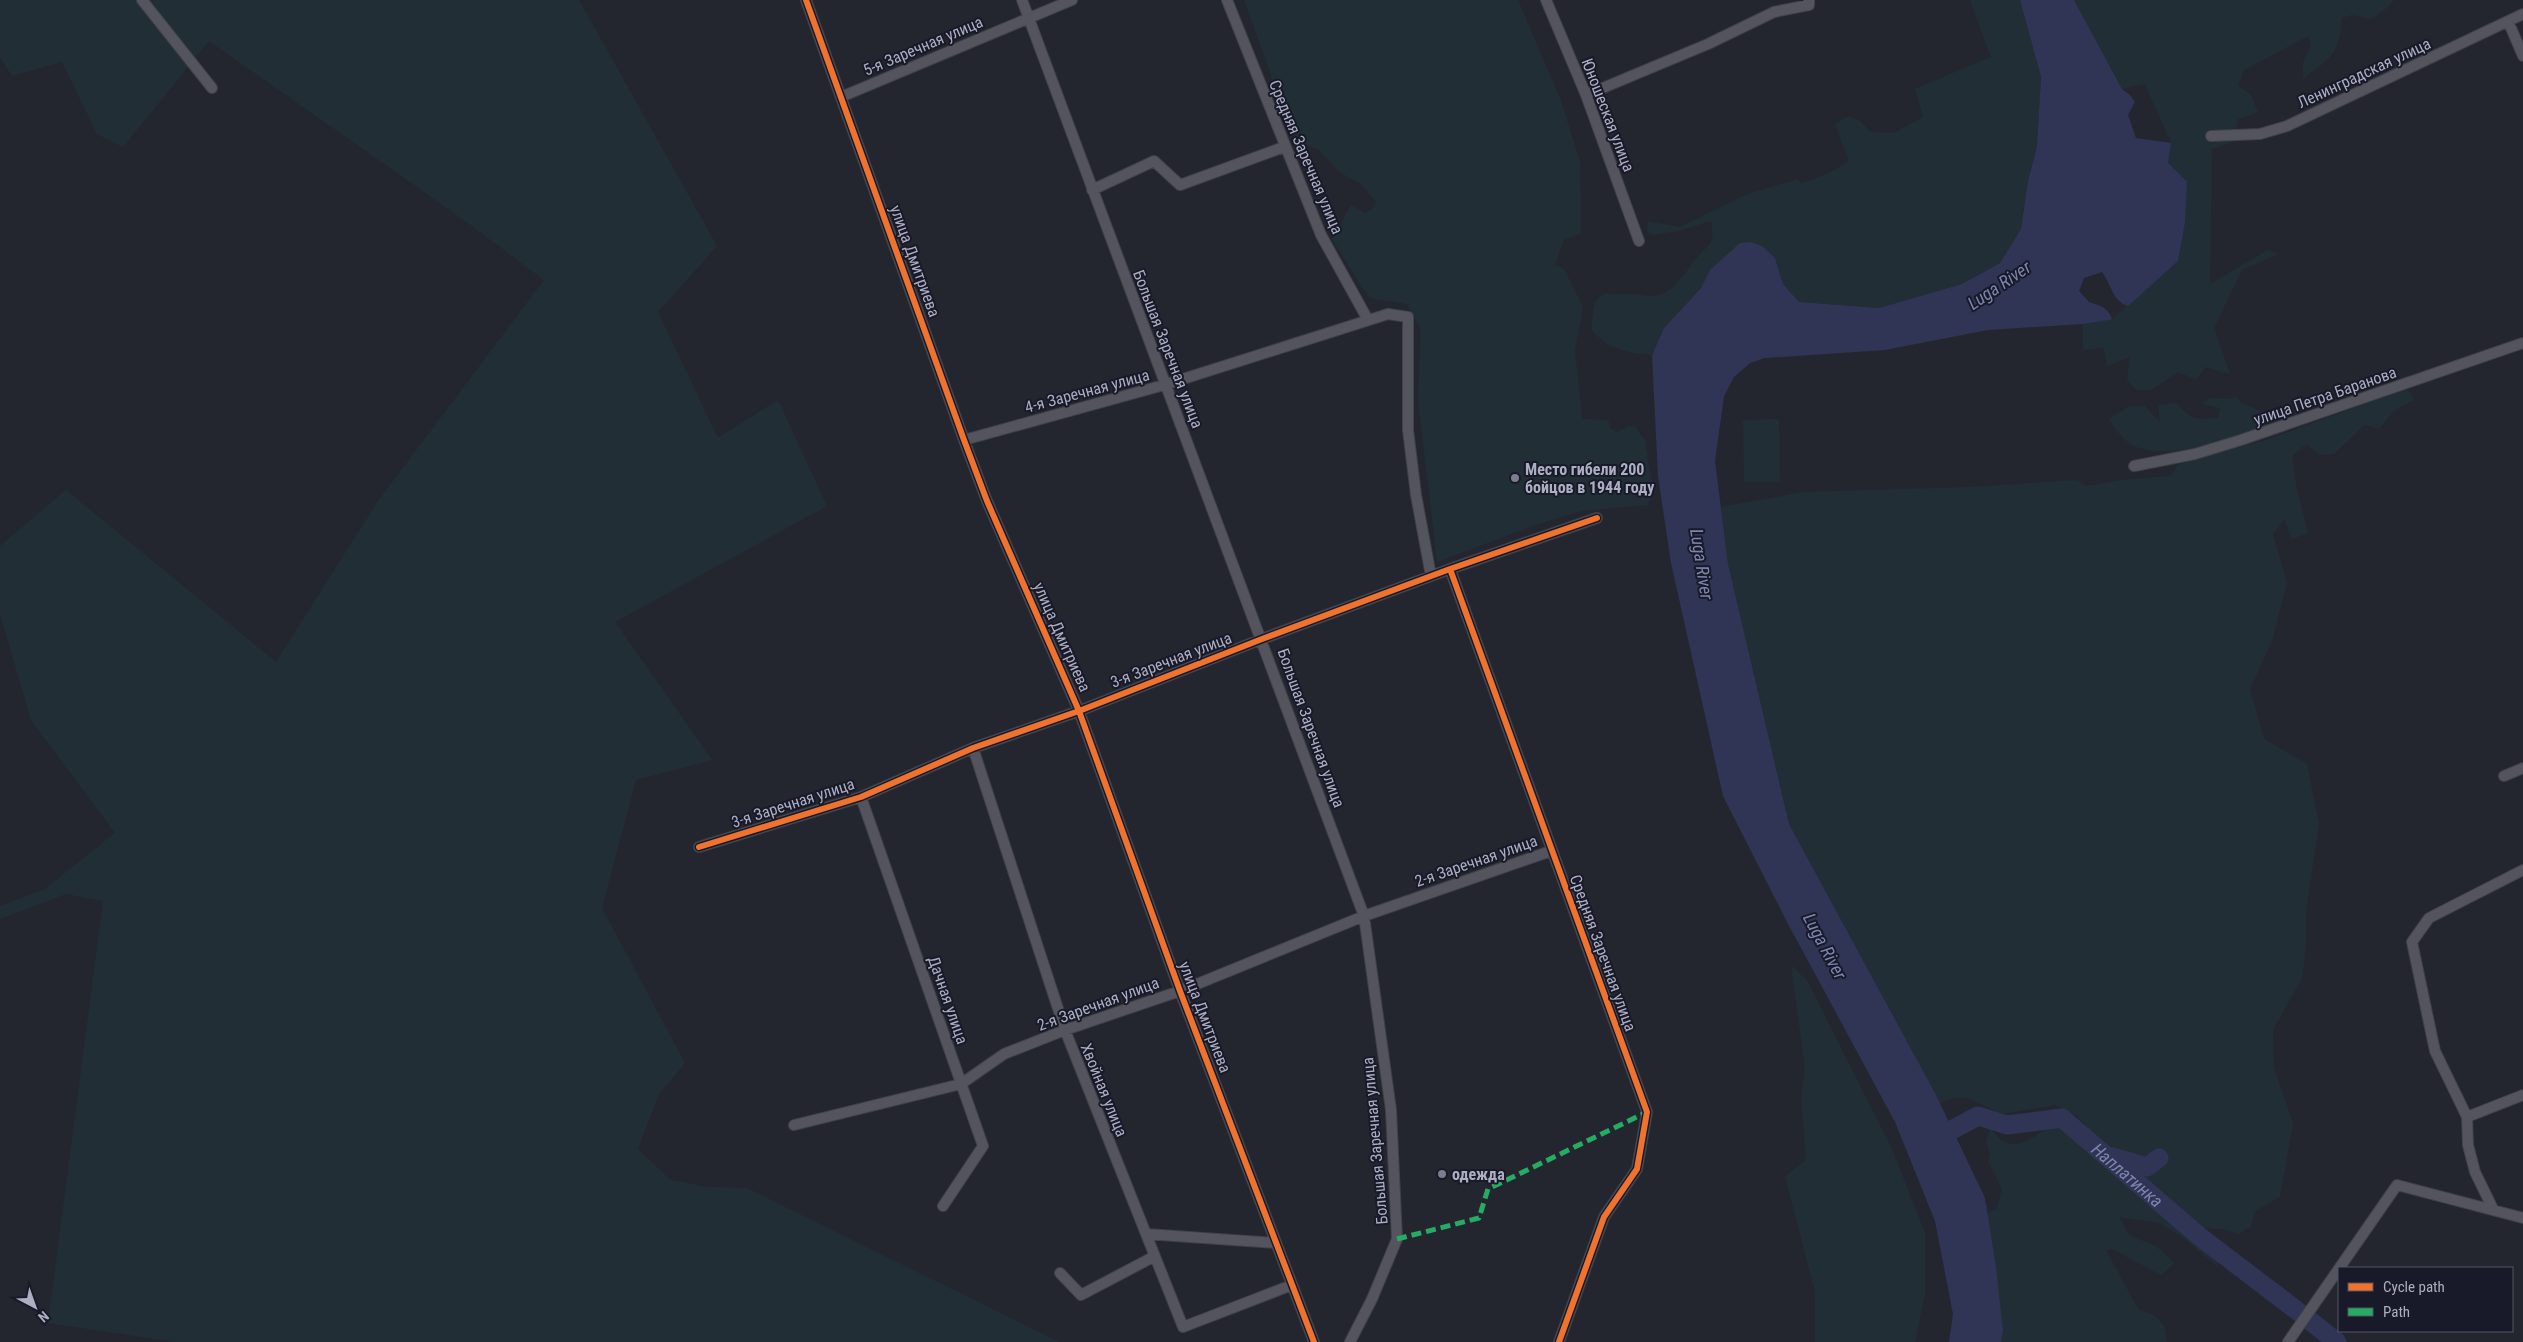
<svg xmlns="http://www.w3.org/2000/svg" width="2523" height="1342" font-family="'Roboto Condensed',sans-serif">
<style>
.green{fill:#222e35}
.water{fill:#303555}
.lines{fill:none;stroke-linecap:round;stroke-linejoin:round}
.river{stroke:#303555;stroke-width:19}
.minor-casing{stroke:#404149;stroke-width:12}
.minor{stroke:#53545e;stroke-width:10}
.quiet{stroke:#26ab63;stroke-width:5;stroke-dasharray:10 5;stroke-linecap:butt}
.cycleway-casing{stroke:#181a29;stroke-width:9}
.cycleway{stroke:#ef722f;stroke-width:6}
.poi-dot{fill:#7c7e8f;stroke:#181a29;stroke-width:2}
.labels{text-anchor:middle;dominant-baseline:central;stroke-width:4;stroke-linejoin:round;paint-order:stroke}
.street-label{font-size:16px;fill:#acaec2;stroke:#181a29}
.poi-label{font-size:16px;font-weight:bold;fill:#acaec2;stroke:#181a29;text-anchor:start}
.water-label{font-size:18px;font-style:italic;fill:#7c84af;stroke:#181a29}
</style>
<rect width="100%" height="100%" fill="#24262f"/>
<path class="green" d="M0,0H579L717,246L658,312L718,438L778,400L827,506L615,622L712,760L636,780L602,908L685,1063L659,1094L638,1149L671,1180L708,1187L747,1188L1059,1342H175L48,1323L103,901L66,894L0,919V906L45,889L115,833L31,720L0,614V546L66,490L276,662L378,501L544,280L457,215L209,41L123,147L97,134L62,62L12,76L0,57Z
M1244,0H1518L1560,98L1580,161L1581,233L1564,240L1555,264L1564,269L1583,307L1575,350L1582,419L1608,420L1611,429L1617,433L1628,426L1635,427L1645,440L1653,492L1648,505L1581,511L1535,525L1437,562L1418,399L1421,330L1407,304L1369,298L1332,239L1351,205L1365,213L1371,210L1376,202L1361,184L1339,172L1318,149L1296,143Z
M1970,0H2020L2041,77L2037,146L2028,181L2021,229L2000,263L1962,284L1879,308L1799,302L1783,284L1775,258L1710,270L1701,288L1664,328L1652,355C1628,353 1607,349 1591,329L1594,307L1597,299L1606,293C1615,295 1623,294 1632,294C1639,294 1645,296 1652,296C1674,294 1682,276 1694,261C1708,244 1716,245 1711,221L1678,231L1653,235L1647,231L1648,221L1680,227L1750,193L1798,179L1801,184L1831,172L1849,161L1835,124L1849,116L1860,121L1871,132L1894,133L1923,117L1915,89L1991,57Z
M2074,0H2394L2387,8L2371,19L2352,15L2342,18C2339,56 2331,57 2303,79V63L2311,45L2308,36L2244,70L2238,86L2251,95L2258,112L2238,119L2233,142L2212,149L2210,284L2268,250L2278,254L2242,270L2214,328L2230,374L2205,367L2197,380L2178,372L2151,390H2136L2127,380L2130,357L2107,366L2104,348L2083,350V324L2112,319L2178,261L2168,163L2171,143L2145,84L2122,89Z
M2406,389L2411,393L2414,400L2394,410L2379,429L2364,425L2334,454L2320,455L2306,444L2292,456L2297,489L2308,533L2292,539L2284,519L2273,534L2287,583L2272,641L2250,689L2264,739L2307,764L2319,824L2306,910V948L2302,978L2273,1030L2274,1068L2293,1123L2280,1197L2255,1211L2251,1226L2239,1234L2222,1229L2196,1228L2215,1240L2218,1267L2181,1236L2159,1223L2120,1217C2128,1241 2137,1236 2156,1247C2162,1250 2168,1258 2174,1263L2161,1275L2112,1249L2106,1250L2138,1309C2159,1317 2164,1318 2167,1342H2001L2003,1331L1987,1214L1997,1208L2002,1189L1988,1161L1990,1154L1986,1142L1990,1129C1995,1132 1997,1137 2001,1140C2022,1154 2038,1130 2056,1125L2084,1141L2086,1125L2076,1115L2055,1105L2001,1114L1968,1098H1954L1940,1103L1789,824L1728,564L1721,507L1804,492L1971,487L2077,480L2086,486L2122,480L2171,476L2178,465L2216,452L2263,441Z
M2237,396L2240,402L2283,422C2246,434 2163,466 2129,443C2121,438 2114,427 2109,419L2129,406H2145L2160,422L2158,405L2176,403C2191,419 2196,420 2218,418L2220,408L2202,404L2209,398L2230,399Z
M1779,419L1780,482H1744L1743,420Z
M1791,965L1807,980L1892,1149L1925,1233V1294L1915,1342H1815V1292L1785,1176L1806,1160L1801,1098L1805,1068Z"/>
<path class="water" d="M2020,0H2074L2122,89L2130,95L2135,102L2128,115L2136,138L2171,143L2168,163L2187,182L2185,222L2178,261L2128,306C2112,301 2112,285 2102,272L2084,278L2079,291L2089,302C2099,305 2109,308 2112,319L2109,320L2083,324L1988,330L1885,350L1765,358L1750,363L1734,377L1724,396L1715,461L1728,564L1789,824L1936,1095L1985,1198L1996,1267L2003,1331L2001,1342H1949L1953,1314L1935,1221L1895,1122L1787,922L1723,796L1671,563L1658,476L1652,355L1664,328L1701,288L1710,270L1740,243L1751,242L1762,246L1775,258L1783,284L1799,302L1879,308L1962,284L2000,263L2021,229L2028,181L2037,146L2041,77Z"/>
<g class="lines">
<g class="river">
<path id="s1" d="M1929,1142L1978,1116L2007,1125L2062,1118L2199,1236L2304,1316"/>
<path d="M2113,1157L2147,1167L2159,1158"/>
<path d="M2309,1320L2337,1342"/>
</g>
<defs>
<path id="minor" d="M142,0L212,88
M806,0L964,440L987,501L1079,711L1180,991L1314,1342
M1022,0L1364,916L1391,1110L1397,1239L1372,1299L1350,1342
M1227,0L1321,235L1368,320
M1546,0L1586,95L1639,241
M2508,21L2523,56
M1586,95L1708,44L1774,12L1809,5V0
M841,97L1072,0
M2211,136L2260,134L2287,126L2523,14
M1092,190L1154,161L1180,185L1284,147
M964,440L1164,385L1388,314L1408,317V430L1416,495L1431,576
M2134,466L2195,454L2241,440L2523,343
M1450,569L1647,1112L1637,1169L1604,1217L1559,1342
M973,748L1065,1030L1183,1327L1292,1285
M2504,776L2523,768
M861,797L983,1146L943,1206
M699,847L861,797L973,748L1079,711L1262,639L1450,569L1597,518
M2467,1117L2523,1095
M794,1125L961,1084L1004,1054L1065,1030L1180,991L1364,916L1551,851
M2493,1209L2475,1172L2468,1145L2467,1117L2435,1051L2412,942L2429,918L2523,870
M1146,1234L1276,1243
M1060,1273L1081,1295L1155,1256
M2288,1342L2397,1185L2523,1218"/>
</defs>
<use href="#minor" class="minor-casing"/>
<use href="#minor" class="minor"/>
<path class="quiet" d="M1397,1239L1479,1218L1488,1189L1647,1112"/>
<defs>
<path id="cycleway" d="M806,0L964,440L987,501L1079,711L1180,991L1314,1342
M1450,569L1647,1112L1637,1169L1604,1217L1559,1342
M699,847L861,797L973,748L1079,711L1262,639L1450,569L1597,518"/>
</defs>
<use href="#cycleway" class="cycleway-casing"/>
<use href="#cycleway" class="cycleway"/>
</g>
<g class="poi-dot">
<circle cx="1515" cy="478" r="5"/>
<circle cx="1442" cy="1174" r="5"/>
</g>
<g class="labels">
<g class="street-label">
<text transform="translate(923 46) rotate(-23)">5-я Заречная улица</text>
<text transform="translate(2364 73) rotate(-25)">Ленинградская улица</text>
<text transform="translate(1608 115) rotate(69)">Юношеская улица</text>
<text transform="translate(1306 157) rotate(67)">Средняя Заречная улица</text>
<text transform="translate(915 261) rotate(70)">улица Дмитриева</text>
<text transform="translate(1168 349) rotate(69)">Большая Заречная улица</text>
<text transform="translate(1087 391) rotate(-15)">4-я Заречная улица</text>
<text transform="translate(2325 396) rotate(-19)">улица Петра Баранова</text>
<text transform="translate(1062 637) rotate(66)">улица Дмитриева</text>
<text transform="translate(1171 660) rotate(-21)">3-я Заречная улица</text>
<text transform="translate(1311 728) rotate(70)">Большая Заречная улица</text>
<text transform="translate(793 803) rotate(-18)">3-я Заречная улица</text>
<text transform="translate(1476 861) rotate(-19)">2-я Заречная улица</text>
<text transform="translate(1603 953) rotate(70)">Средняя Заречная улица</text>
<text transform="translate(948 1000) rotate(71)">Дачная улица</text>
<text transform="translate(1098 1004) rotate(-20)">2-я Заречная улица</text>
<text transform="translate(1205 1017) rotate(69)">улица Дмитриева</text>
<text transform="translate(1104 1090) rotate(68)">Хвойная улица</text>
<text transform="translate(1375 1141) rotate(-95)">Большая Заречная улица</text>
</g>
<g class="poi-label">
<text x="1525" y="469">Место гибели 200<tspan x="1525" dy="18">бойцов в 1944 году</tspan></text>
<text x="1452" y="1174">одежда</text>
</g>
<g class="water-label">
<text transform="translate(1999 285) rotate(-34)">Luga River</text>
<text transform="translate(1702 564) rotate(81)">Luga River</text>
<text transform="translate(1825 946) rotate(62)">Luga River</text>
<text stroke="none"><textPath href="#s1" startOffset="228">Наплатинка</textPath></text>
</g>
</g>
<rect x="2338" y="1267" width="175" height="65" fill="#181a29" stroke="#535566"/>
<rect x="2348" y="1283" width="25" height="8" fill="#ef722f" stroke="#535566"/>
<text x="2383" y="1292" font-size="15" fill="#acaec2">Cycle path</text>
<rect x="2348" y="1308" width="25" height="8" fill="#26ab63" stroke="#535566"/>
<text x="2383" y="1317" font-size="15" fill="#acaec2">Path</text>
<g transform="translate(35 1307) rotate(139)" stroke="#181a29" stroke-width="4" paint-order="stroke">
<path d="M0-4L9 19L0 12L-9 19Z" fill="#acaec2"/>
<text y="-8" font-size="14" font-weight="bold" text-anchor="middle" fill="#acaec2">N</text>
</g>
</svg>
